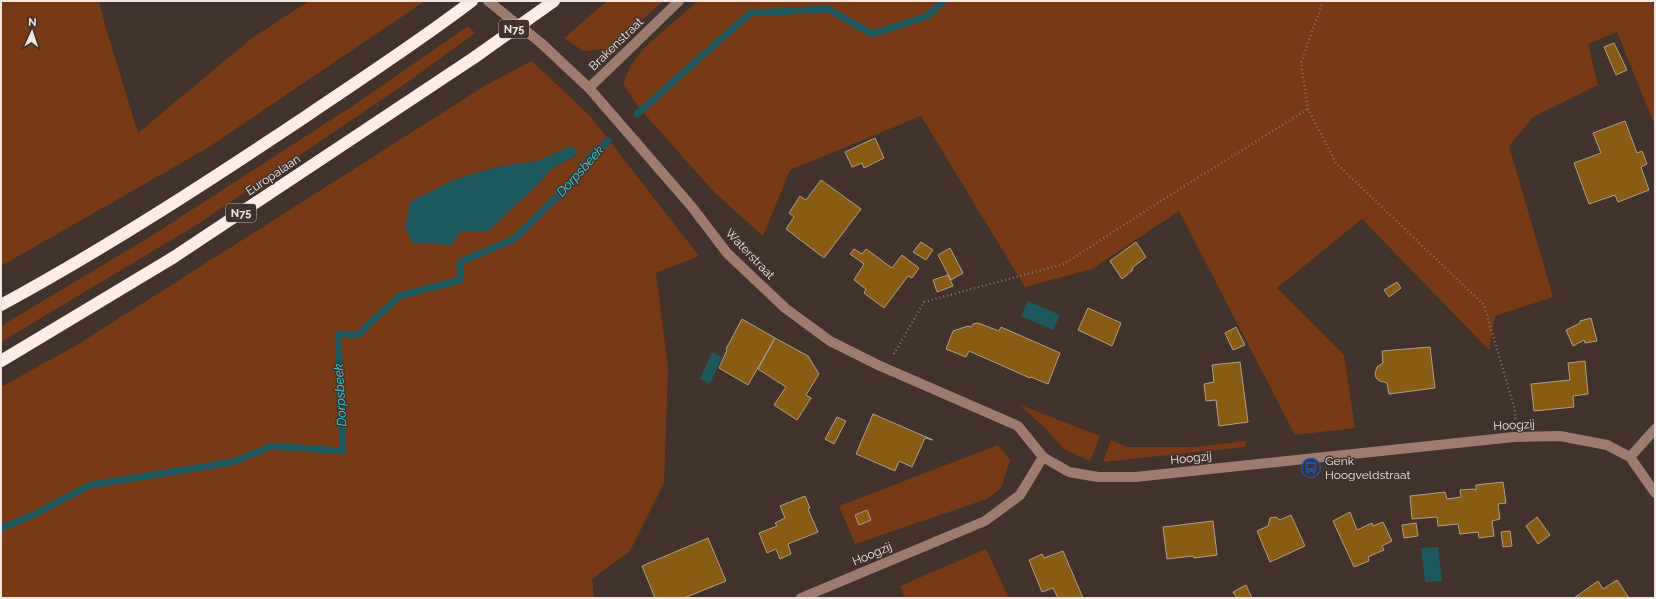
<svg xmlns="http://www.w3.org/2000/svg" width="1656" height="599" font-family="Raleway,sans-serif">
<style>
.green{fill:#783916;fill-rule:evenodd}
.water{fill:#1d585e}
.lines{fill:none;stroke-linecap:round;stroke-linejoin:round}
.stream{stroke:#1d585e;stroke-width:7}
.building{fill:#885d13;stroke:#aba092}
.path{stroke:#80736d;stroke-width:2.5;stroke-dasharray:1 3;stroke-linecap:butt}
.minor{stroke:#9c7c6e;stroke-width:10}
.highway{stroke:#fdede6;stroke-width:12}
.highway-bridge{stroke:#fdede6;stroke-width:12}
.labels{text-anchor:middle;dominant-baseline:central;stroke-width:3;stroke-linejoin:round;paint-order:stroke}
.shield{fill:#41322b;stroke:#bcb0ab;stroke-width:1}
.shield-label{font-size:11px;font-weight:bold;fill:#f0e6e2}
.street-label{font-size:12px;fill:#f0e6e2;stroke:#41322b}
.poi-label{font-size:12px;fill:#f0e6e2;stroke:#41322b;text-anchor:start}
.water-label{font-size:13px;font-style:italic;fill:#30dae9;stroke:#41322b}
</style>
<rect width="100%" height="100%" fill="#41322b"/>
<path class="green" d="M1,1H99L105,25L138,133L252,38L309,1H425L209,147L1,266Z
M607,1H663L610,49L583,51L564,38Z
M698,1H1652L1655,8V126L1617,32L1588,44L1598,85L1533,117L1509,146L1553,297L1495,316L1489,350L1362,219L1277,288L1344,355L1355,428L1295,435L1179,211L1092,269L1025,287L921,116L790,170L763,236L714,192L641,110L623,84L631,65L645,47Z
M468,26L475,33L405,84L195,226L1,342V326L148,238L354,105Z
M532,61L591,117L699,256L656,273L668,368L664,483L630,551L592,579L594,598H1V387L77,345L486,85ZM571,146L577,155L551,169L535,187L512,208L460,231L453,180L496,167L538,161Z
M1020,405L1100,436L1090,461L1064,449L1046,429Z
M1111,440L1127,447H1194L1246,441L1245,447L1103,462Z
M998,445L1010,460L1001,488L987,499L855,544L839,506Z
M986,549L1009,598H905L900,586Z"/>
<path class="water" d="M571,146L578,154L551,169L535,187L487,232H460L452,245L413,243L405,228L410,202L453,180L496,167L538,161Z
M1028,301L1060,315L1053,330L1021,316Z
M712,352L722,357L710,384L700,379Z
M1438,547L1442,581L1425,582L1421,548Z"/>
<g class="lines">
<path class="stream" d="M637,114L750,13L828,9L872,34L928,16L943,1
M1,528L33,515L90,485L233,462L272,446L343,451L338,334L358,335L399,296L460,280V262L514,239L569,185L592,155L608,141"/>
</g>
<path class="building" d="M1614,43L1627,70L1616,75L1604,47Z
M1625,121L1637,153L1642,151L1647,164L1641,167L1649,190L1618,202L1615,195L1589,204L1574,163L1601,153L1593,133Z
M875,138L884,158L864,168L862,163L852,167L845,152Z
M821,180L861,209L824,258L786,229L794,217L789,213L800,196L806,200Z
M921,242L933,250L926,260L913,252Z
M1136,242L1146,257L1132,268L1133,270L1122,279L1110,261Z
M950,248L963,273L951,280L938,255Z
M854,249L862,254L866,249L892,268L902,255L919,268L912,278L908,276L884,308L864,293L866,289L854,280L864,264L850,254Z
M948,275L953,286L937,292L933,280Z
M1397,282L1401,288L1389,297L1384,290Z
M1088,308L1121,323L1112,346L1078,330Z
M1591,318L1597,341L1585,343L1584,340L1573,346L1566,330L1580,323V321Z
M742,319L775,338L748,385L719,368L727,350L726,349Z
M978,323L999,331L1001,327L1060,353L1048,384L1031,377L1030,378L969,351L966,357L946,349L953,331L968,326L971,327L973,324Z
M1236,327L1245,345L1233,350L1225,333Z
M775,338L808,356L819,374L806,395L811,398L797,420L774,405L786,387L758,369Z
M1430,347L1435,388L1389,394L1387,383L1380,381L1376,378L1375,374L1377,367L1383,363L1382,351Z
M1585,361L1588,394L1573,396L1574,407L1534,411L1531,384L1570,380L1568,363Z
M1240,362L1248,422L1219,426L1216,400L1206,401L1204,384L1214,382L1212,365Z
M873,414L933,440L925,438L912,467L899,461L895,471L856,454Z
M837,417L846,421L834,444L825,439Z
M1503,482L1506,503L1498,504L1500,519L1492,521L1494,536L1479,538L1478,532L1460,534L1458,524L1438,526L1437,517L1412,519L1410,496L1445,492L1447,499L1461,497L1460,490L1474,489L1475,490H1476V485Z
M805,496L810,508L808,509L818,532L788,544L791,554L780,559L776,549L767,553L759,533L777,526L775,523L785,518L780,506Z
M867,510L871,520L859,525L855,515Z
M1350,512L1357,530L1372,523L1373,526L1383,522L1392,541L1382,546L1384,550L1368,557L1369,561L1354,567L1333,521Z
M1291,515L1305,546L1270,562L1257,531L1268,526L1270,518L1276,517L1280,520Z
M1537,517L1550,535L1538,544L1526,526Z
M1213,521L1217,555L1194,558L1193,556L1167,559L1163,527Z
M1416,523L1418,536L1404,538L1402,525Z
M1510,531L1512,546L1503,547L1501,532Z
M708,538L726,581L684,598H655L642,566Z
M1063,551L1083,598H1058L1053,588L1042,592L1029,560L1042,554L1044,558Z
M1617,580L1629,598H1574L1598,581L1603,589Z
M1246,585L1252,598H1237L1233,592Z"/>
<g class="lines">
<path class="path" d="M1323,1L1301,63L1308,109L1336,163L1484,305L1515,410V420
M894,354L924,302L1064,264L1167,197L1308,109"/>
<path class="minor" d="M488,1L541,43L589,88L692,207L727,253L785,308L830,341L878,365L1018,426L1043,457L1069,472L1098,477H1135L1514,437L1560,436L1607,445L1630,457L1655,493
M589,88L679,1
M1630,457L1655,429
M801,598L985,521L1020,495L1043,457"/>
<path class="highway" d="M1,305C106,248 206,183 305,117C361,79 418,42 472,1
M1,361L174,257L475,57"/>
<path class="highway-bridge" d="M475,57L554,1"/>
</g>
<defs>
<symbol id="bus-ring" viewBox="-11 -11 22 22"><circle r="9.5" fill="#41322b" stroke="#1a4fb4" stroke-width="1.5"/><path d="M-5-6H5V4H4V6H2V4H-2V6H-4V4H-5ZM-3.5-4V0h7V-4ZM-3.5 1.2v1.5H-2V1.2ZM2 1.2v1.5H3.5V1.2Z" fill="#1a4fb4"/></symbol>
</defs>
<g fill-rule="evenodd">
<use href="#bus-ring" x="1300" y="457" width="22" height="22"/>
</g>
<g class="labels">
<g class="shield">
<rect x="499" y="20" width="30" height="18" rx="3"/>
<rect x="226" y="204" width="30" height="18" rx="3"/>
</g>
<g class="shield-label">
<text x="514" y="29">N75</text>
<text x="241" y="213">N75</text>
</g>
<g class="street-label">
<text transform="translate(616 44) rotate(-44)">Brakenstraat</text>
<text transform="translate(273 175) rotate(-34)">Europalaan</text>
<text transform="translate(750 254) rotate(46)">Waterstraat</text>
<text transform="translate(1514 425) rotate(-3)">Hoogzij</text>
<text transform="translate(1191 458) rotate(-6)">Hoogzij</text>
<text transform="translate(872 554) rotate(-23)">Hoogzij</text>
</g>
<g class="poi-label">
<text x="1325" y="461">Genk<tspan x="1325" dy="14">Hoogveldstraat</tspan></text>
</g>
<g class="water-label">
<text transform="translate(580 171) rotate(-48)">Dorpsbeek</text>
<text transform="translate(340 395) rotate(-93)">Dorpsbeek</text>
</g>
</g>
<rect width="1656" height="599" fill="none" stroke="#f0e6e2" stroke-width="4"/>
<g transform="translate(32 32) rotate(3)" stroke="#41322b" stroke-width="3" paint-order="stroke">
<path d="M0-3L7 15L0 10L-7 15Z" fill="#f0e6e2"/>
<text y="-6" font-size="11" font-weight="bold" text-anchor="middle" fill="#f0e6e2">N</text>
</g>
</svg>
